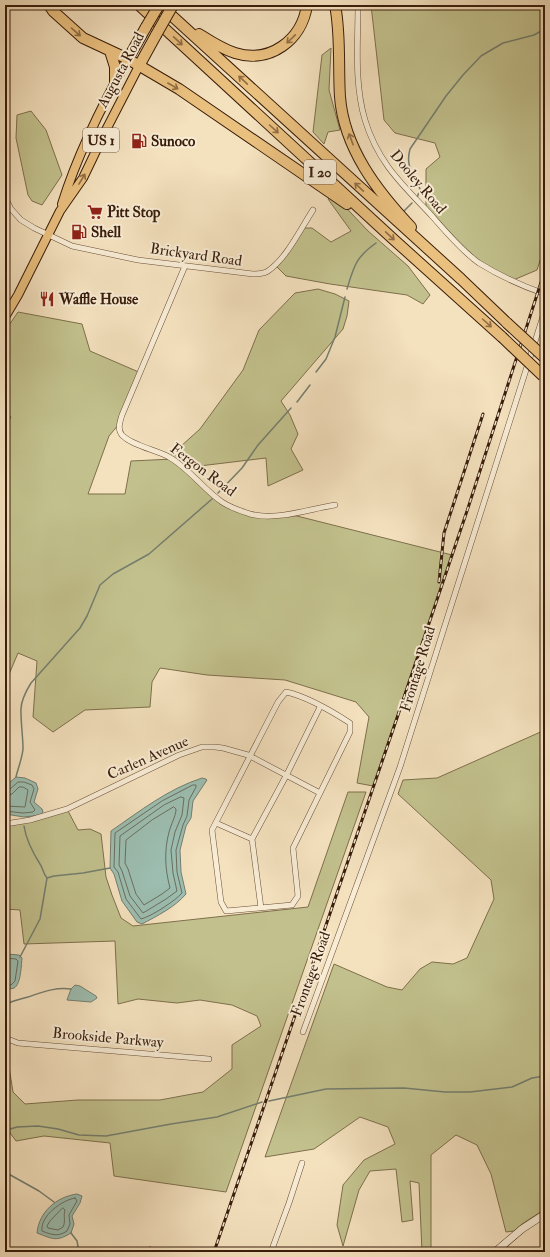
<svg xmlns="http://www.w3.org/2000/svg" width="550" height="1257" font-family="'IM FELL Double Pica',serif">
<style>
.green{fill:#c2c18d;stroke:#7e6f4c}
.water{fill:#9cbeb1;stroke:#747e6f}
.lines{fill:none;stroke-linecap:round;stroke-linejoin:round}
.shore{stroke:#6a6e5e;stroke-width:1}
.stream{stroke:#747e6f;stroke-width:1.5}
.street-casing{stroke:#684e38;stroke-width:6}
.secondary-casing{stroke:#391d0b;stroke-width:8}
.primary-casing{stroke:#391d0b;stroke-width:10}
.highway-casing{stroke:#391d0b;stroke-width:12}
.street{stroke:#f8ecd5;stroke-width:5}
.secondary{stroke:#f8ecd5;stroke-width:7}
.primary{stroke:#eac07f;stroke-width:8}
.highway{stroke:#eac07f;stroke-width:10}
.rail-casing{stroke:#391d0b;stroke-width:3}
.rail{stroke:#f8ecd5;stroke-width:1.5;stroke-dasharray:4.5;stroke-linecap:butt}
.highway-bridge-casing{stroke:#391d0b;stroke-width:12;stroke-linecap:butt}
.highway-bridge{stroke:#eac07f;stroke-width:10}
.oneway{stroke:#926e45}
.labels{text-anchor:middle;dominant-baseline:central;stroke-width:4;stroke-linejoin:round;paint-order:stroke}
.shield{fill:#f8ecd5;stroke:#725b48;stroke-width:1}
.shield-label{font-size:14px;font-weight:bold;fill:#391d0b}
.street-label{font-size:15px;fill:#391d0b;stroke:#f8ecd5}
.poi-label{font-size:15px;font-weight:bold;fill:#391d0b;stroke:#f8ecd5;text-anchor:start}
</style>
<rect width="100%" height="100%" fill="#f4e1be"/>
<filter id="stains"><feTurbulence type="fractalNoise" baseFrequency=".005" numOctaves="4"/><feColorMatrix values="0 0 0 0 .2 0 0 0 0 .09 0 0 0 0 .02 0 0 0 .5 -.17"/></filter>
<radialGradient id="worn" r=".72"><stop offset=".6" stop-color="#630" stop-opacity="0"/><stop offset="1" stop-color="#630" stop-opacity=".3"/></radialGradient>
<path class="green" d="M371,5H545V245L537,270L511,281L479,262L426,210V169L440,157L435,143L395,133L384,120Z
M331,48L329,90L340,130L328,132L324,144L313,132L322,55Z
M31,111L46,130L62,175L42,205L32,201L28,195L16,138L17,115Z
M334,195L368,231L408,266L430,295L423,304L407,295L330,284L286,276L275,265L301,228H312L331,242L351,231L328,199Z
M318,289L335,294L349,301L347,316L343,329L281,401L290,415L298,434L291,449L303,470L268,486L266,458L191,467L170,456L200,429L243,370L259,330L295,293Z
M18,312L82,324L90,351L141,373L119,424L109,436L88,494H125L131,461L173,459L216,497L250,514H289L452,555L373,786L357,783L369,717L356,702L285,680L207,675L160,668L152,682L150,707L85,710L53,732L33,717L37,661L18,653L5,684V428L11,417L5,413V331Z
M545,730V1209L522,1224L514,1231L506,1232L491,1174L477,1145L456,1135L431,1155V1252H422L419,1183L410,1181L413,1220L402,1222L396,1169L370,1171L359,1190L343,1246L337,1225L343,1185L364,1160L395,1144L388,1127L360,1117L314,1149L265,1157L334,964L387,987L402,990L420,969L432,962L453,964L467,958L494,899L491,880L398,794L403,780L437,778Z
M348,792H366L226,1192L114,1176L110,1143L44,1136L16,1141L5,1126V1062L8,1061L13,1092L25,1104L78,1100H160L203,1092L232,1069V1045L261,1026L257,1016L232,1005L200,1000L177,1003L138,999L118,1004L115,941L24,944L20,910L5,909V824L67,809L78,830L90,829L101,834L106,877L112,895L121,918L133,926L308,907Z"/>
<path class="water" d="M16,777L25,778L36,783L38,789L34,802L42,809L43,812L41,815L24,817L5,814V789L9,783Z
M202,778L206,779L207,780L193,801L191,818L186,826L180,850L181,872L186,894C175,907 157,916 142,924L137,922L122,901L114,874L110,868L111,831C140,811 168,789 202,778Z
M6,954L19,955L22,958C21,967 21,998 5,986V960Z
M75,985L80,986L96,996L97,998L91,1002L67,1000L71,989Z
M77,1194L82,1196L80,1203L72,1216L74,1224L71,1233C56,1242 53,1239 37,1233C39,1212 56,1197 77,1194Z"/>
<g class="lines">
<path class="shore" d="M193,785H196V787L189,800L187,816L183,825L176,850L177,872L182,893C175,901 152,916 141,919L126,899L118,872L114,867L115,833L162,801Z
M5,791L9,790L18,782H24L32,785L34,789L30,802L35,810L33,812L23,813L5,811
M5,796L12,794L19,787H23L28,790L25,807L5,806
M181,797L184,798L182,815L175,832L171,850L173,873L177,891L166,899L143,913L130,896L122,871L119,865L120,836L164,805Z
M174,807L176,809C176,816 171,824 169,832C164,851 165,869 170,888L162,894L144,905L136,894L128,869L125,863L126,840L152,820Z
M5,958L16,959L18,961L15,981L11,985L5,983
M75,1198L77,1201L69,1215L70,1224L67,1231C58,1237 52,1235 42,1231C40,1216 62,1200 75,1198Z
M63,1208L65,1210C63,1216 66,1221 63,1227L58,1230L48,1228L47,1226L50,1221Z"/>
<path class="stream" d="M417,198L420,189C414,174 405,167 410,149L446,96L463,75L481,56L503,43L534,35L545,29
M403,212L412,203
M347,289C354,266 356,257 376,243
M316,372L326,359L335,337L345,297
M297,402L310,385
M218,493L242,468L258,445L291,408
M16,777C18,768 22,759 23,749C23,737 21,725 21,712C20,702 26,691 31,683L80,628L87,616L100,585L113,574L149,554L212,499
M47,878L54,876L83,873L110,868
M5,937L7,944L5,945
M5,952L6,954
M20,957L40,919L47,878C43,874 43,868 40,864C33,853 26,839 24,826
M7,1003L8,989
M5,1005C11,1001 20,999 28,997C43,992 55,987 71,989
M269,1101L326,1089L404,1088L445,1092H470L512,1087L532,1078L545,1076
M7,1130L17,1127L38,1126L58,1129L79,1135L106,1136L171,1124L217,1117L262,1102
M5,1172L39,1191L54,1202
M71,1233L77,1241L79,1252
M150,1247L158,1252"/>
<defs>
<path id="street" d="M358,5C358,43 354,83 365,120C378,163 402,184 432,216C445,231 463,252 479,263C500,276 522,286 545,294
M5,197L11,209L21,220L34,228L72,246L138,260L253,274C259,274 264,274 268,271C287,258 301,228 313,210
M185,266L122,415C120,422 117,429 122,435C131,445 156,450 169,457C190,469 203,489 222,502C231,508 241,511 250,514C276,521 309,509 335,505
M286,692C305,696 333,712 350,723V732L293,848L298,896L292,905L226,911L221,902L212,830L278,702Z
M216,823L252,839
M5,824L30,820L67,809L179,755L202,747H215L223,748L248,755L320,793
M261,908L252,839L287,774L320,707
M303,1032L400,767L545,310
M5,1038L18,1043L209,1059
M271,1252L289,1203L302,1163"/>
<path id="secondary" d="M495,1252L522,1229L545,1214"/>
<path id="primary" d="M62,204C78,153 102,105 128,59
M5,317L18,295L60,211L83,178L107,128L139,66"/>
<path id="highway" d="M49,5L53,11L83,38L128,59L179,89L347,204
M139,5L392,238L502,337
M160,5L461,279L507,323
M335,5C341,35 338,66 340,97C344,148 377,191 411,227
M199,34C210,41 222,49 235,53C270,64 302,40 307,5
M110,51L115,67V82
M128,59L146,27
M139,66L156,35"/>
</defs>
<use href="#street" class="street-casing"/>
<use href="#secondary" class="secondary-casing"/>
<use href="#primary" class="primary-casing"/>
<use href="#highway" class="highway-casing"/>
<use href="#street" class="street"/>
<use href="#secondary" class="secondary"/>
<use href="#primary" class="primary"/>
<use href="#highway" class="highway"/>
<defs>
<path id="rail" d="M439,582L444,533L483,414
M214,1252L398,715L468,508L545,270"/>
</defs>
<use href="#rail" class="rail-casing"/>
<use href="#rail" class="rail"/>
<defs>
<path id="highway-bridge" d="M146,27L159,5
M156,35L173,5
M507,323L545,358
M502,337L543,376"/>
</defs>
<use href="#highway-bridge" class="highway-bridge-casing"/>
<use href="#highway-bridge" class="highway-bridge"/>
</g>
<defs><path id="oneway-shaft" d="M-6 0H5M1.5-3L5.5 0L1.5 3" fill="none" stroke-width="1.6" stroke-linecap="round" stroke-linejoin="round"/></defs>
<g class="oneway">
<use href="#oneway-shaft" transform="translate(76 32) rotate(41)"/>
<use href="#oneway-shaft" transform="translate(291 39) rotate(136)"/>
<use href="#oneway-shaft" transform="translate(178 41) rotate(43)"/>
<use href="#oneway-shaft" transform="translate(243 80) rotate(-137)"/>
<use href="#oneway-shaft" transform="translate(173 86) rotate(30)"/>
<use href="#oneway-shaft" transform="translate(274 129) rotate(42)"/>
<use href="#oneway-shaft" transform="translate(351 139) rotate(-110)"/>
<use href="#oneway-shaft" transform="translate(82 179) rotate(-59)"/>
<use href="#oneway-shaft" transform="translate(359 187) rotate(-137)"/>
<use href="#oneway-shaft" transform="translate(390 236) rotate(43)"/>
<use href="#oneway-shaft" transform="translate(487 323) rotate(42)"/>
</g>
<defs>
<symbol id="fuel-bare" viewBox="-9 -9 18 18"><path d="M-5.5-6h7V0h2V4h1.3V-2.5L3-4.5l.8-.8L6-3V5H2.5V1h-1V6h-7ZM-4.2-4.7v3.2H.2V-4.7Z" fill="#8f2418" stroke="#f8ecd5" stroke-width="2.5" paint-order="stroke"/></symbol>
<symbol id="supermarket-bare" viewBox="-9 -9 18 18"><path d="M-6-5.5h2.5l.6 2H6L4.5 2H-2.5L-4.4-4H-6ZM-1.5 3.2a1.3 1.3 0 1 0 .1 0ZM3 3.2a1.3 1.3 0 1 0 .1 0Z" fill="#8f2418" stroke="#f8ecd5" stroke-width="2.5" paint-order="stroke"/></symbol>
<symbol id="restaurant-bare" viewBox="-9 -9 18 18"><path d="M-5-6h1v4h1v-4h1v4h1v-4h1v5L-1.5 .5V6h-2V.5L-5-1ZM5-6V6H3V1.5H1.5Q1.5-4 5-6Z" fill="#8f2418" stroke="#f8ecd5" stroke-width="2.5" paint-order="stroke"/></symbol>
</defs>
<g fill-rule="evenodd">
<use href="#fuel-bare" x="128" y="130" width="22" height="22"/>
<use href="#supermarket-bare" x="84" y="201" width="22" height="22"/>
<use href="#fuel-bare" x="68" y="221" width="22" height="22"/>
<use href="#restaurant-bare" x="36" y="288" width="22" height="22"/>
</g>
<g class="labels">
<g class="shield">
<rect x="83" y="128" width="36" height="24" rx="3"/>
<rect x="304" y="160" width="32" height="24" rx="3"/>
</g>
<g class="shield-label">
<text x="101" y="140">US 1</text>
<text x="320" y="172">I 20</text>
</g>
<g class="street-label">
<text transform="translate(121 70) rotate(-62)">Augusta Road</text>
<text transform="translate(418 182) rotate(50)">Dooley Road</text>
<text transform="translate(196 255) rotate(8)">Brickyard Road</text>
<text transform="translate(203 470) rotate(37)">Fergon Road</text>
<text transform="translate(418 669) rotate(-73)">Frontage Road</text>
<text transform="translate(148 758) rotate(-24)">Carlen Avenue</text>
<text transform="translate(311 974) rotate(-70)">Frontage Road</text>
<text transform="translate(108 1038) rotate(5)">Brookside Parkway</text>
</g>
<g class="poi-label">
<text x="151" y="141">Sunoco</text>
<text x="107" y="212">Pitt Stop</text>
<text x="91" y="232">Shell</text>
<text x="59" y="299">Waffle House</text>
</g>
</g>
<rect width="550" height="1257" fill="none" stroke="#f4e1be" stroke-width="20"/>
<rect x="6" y="6" width="538" height="1245" fill="none" stroke="#391d0b" stroke-width="2"/>
<rect x="10" y="10" width="530" height="1237" fill="none" stroke="#391d0b"/>
<rect width="100%" height="100%" filter="url(#stains)"/>
<rect width="100%" height="100%" fill="url(#worn)"/>
</svg>
